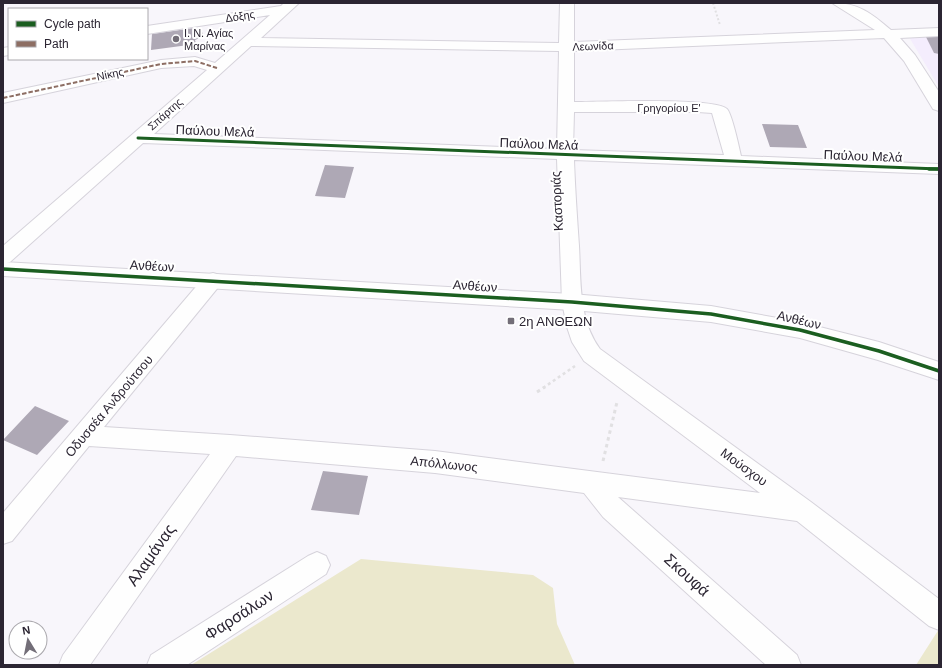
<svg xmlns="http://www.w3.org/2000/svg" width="942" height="668" font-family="Helvetica,sans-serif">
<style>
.built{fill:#f4edfd}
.green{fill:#ebe8cd}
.building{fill:#aea8b5}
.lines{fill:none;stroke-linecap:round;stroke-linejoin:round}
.minor-casing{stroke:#d6d3db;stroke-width:2}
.tertiary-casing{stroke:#d6d3db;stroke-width:2}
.path-far2{stroke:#e1e0e2;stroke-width:2;stroke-dasharray:2 2;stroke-linecap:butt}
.path-far1{stroke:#e1e0e2;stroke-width:2.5;stroke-dasharray:3 3;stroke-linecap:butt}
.path{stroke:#e1e0e2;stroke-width:3;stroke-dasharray:3.5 3.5;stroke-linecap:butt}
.minor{fill:#fefefe;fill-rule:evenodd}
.tertiary{fill:#fefefe;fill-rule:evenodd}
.quiet{stroke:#8d6e63;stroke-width:2;stroke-dasharray:4.5 2;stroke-linecap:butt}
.cycleway-far1-casing{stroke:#fff;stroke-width:5}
.cycleway-casing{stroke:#fff;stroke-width:6}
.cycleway-far1{stroke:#1b5e20;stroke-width:3}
.cycleway{stroke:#1b5e20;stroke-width:3.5}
.poi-dot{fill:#736e78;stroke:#fff;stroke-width:1.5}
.labels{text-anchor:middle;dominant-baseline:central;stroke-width:4;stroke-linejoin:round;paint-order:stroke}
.far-street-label{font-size:11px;fill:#2b2532;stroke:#fff}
.far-poi-label{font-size:11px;fill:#2b2532;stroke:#fff;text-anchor:start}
.street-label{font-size:13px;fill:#2b2532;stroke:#fff}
.poi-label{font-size:13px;fill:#2b2532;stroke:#fff;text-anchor:start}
.near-street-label{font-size:16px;fill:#2b2532;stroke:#fff}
</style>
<rect width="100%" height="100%" fill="#f8f6fb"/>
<path class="built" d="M939,34V87L909,37Z"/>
<path class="green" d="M361,559L533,575L553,588L557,624L575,665H191Z
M939,629V665H916Z"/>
<path class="building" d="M194,28V32H202L204,36L195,40L196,44L151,50L152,34Z
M925,35L939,36V54L934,53Z
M762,124L798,125L807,148L770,147Z
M325,165L354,167L345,198L315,196Z
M35,406L69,421L37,455L3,440Z
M323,471L368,476L359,515L311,510Z"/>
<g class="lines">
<defs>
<path id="minor" d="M284,3H299L261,38L559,43L560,3H574V42L875,30L832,3C859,3 871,13 891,30L939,28V36L900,38L915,55L939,92V111L933,109L904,61L884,38L574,51V102C597,102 715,97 727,109C732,114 739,147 741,156L939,164V174L574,160C575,189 577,217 579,246C581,281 578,319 600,349L811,502L939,599V630L929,626L797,521L618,497L797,655L801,665H766L603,517L584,493L435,473L236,456L90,665H59L63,655L210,454L89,446L12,541L3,544V513L206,275L213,273L220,275L223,280L220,285L104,427L230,435L435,451L760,493L584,361L572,342L567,327L562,302L557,159L143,143L10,262L3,264V246L207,70L194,66L161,68L3,103V93L161,60L195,57L215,63L270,15L147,34V26L281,6ZM251,46L559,51L557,149L154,134ZM574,112H698L712,113L724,155L573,150Z
M9,47V55L3,56V48Z
M317,552L326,556L330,565L326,574L187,665H147L151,655L308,556Z"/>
<path id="tertiary" d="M3,262L572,294L711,306L800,322L879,342L939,362V380L878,360L800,338L711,322L572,310L3,276Z"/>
</defs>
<use href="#minor" class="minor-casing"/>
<use href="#tertiary" class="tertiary-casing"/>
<path class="path-far2" d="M713,3L720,25"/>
<path class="path-far1" d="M543,388L575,366"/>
<path class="path" d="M537,392L545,387
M603,461L617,402"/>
<use href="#minor" class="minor"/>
<use href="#tertiary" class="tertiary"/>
<path class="quiet" d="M3,98L161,64L195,61L217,68"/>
<defs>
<path id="cycleway-far1" d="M138,138L939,169"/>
<path id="cycleway" d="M929,169H939
M3,269L572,302L711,314L800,330L879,351L939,371"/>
</defs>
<use href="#cycleway-far1" class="cycleway-far1-casing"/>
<use href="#cycleway" class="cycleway-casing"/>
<use href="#cycleway-far1" class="cycleway-far1"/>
<use href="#cycleway" class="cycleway"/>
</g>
<g class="poi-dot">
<circle cx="176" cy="39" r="4"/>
<rect x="507" y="317" width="8" height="8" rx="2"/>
</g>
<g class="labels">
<g class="far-street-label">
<text transform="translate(240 16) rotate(-9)">Δόξης</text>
<text transform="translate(593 46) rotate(-2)">Λεωνίδα</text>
<text transform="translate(110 74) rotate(-12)">Νίκης</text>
<text x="669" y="108">Γρηγορίου Ε'</text>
<text transform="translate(165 114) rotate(-42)">Σπάρτης</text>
</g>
<g class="far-poi-label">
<text x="184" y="33">Ι. Ν. Αγίας<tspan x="184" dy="13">Μαρίνας</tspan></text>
</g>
<g class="street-label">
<text transform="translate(215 131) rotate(2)">Παύλου Μελά</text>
<text transform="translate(539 144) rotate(2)">Παύλου Μελά</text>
<text transform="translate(863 156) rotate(2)">Παύλου Μελά</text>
<text transform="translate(557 201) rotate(-93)">Καστοριάς</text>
<text transform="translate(152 266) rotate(3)">Ανθέων</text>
<text transform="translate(475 286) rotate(4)">Ανθέων</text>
<text transform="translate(799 320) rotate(13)">Ανθέων</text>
<text transform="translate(109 406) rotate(-50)">Οδυσσέα Ανδρούτσου</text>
<text transform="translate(444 464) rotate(6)">Απόλλωνος</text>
<text transform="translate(744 467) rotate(36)">Μούσχου</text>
</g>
<g class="poi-label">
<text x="519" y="321">2η ΑΝΘΕΩΝ</text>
</g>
<g class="near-street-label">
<text transform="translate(151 555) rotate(-55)">Αλαμάνας</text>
<text transform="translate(687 575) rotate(42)">Σκουφά</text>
<text transform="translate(239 615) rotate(-33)">Φαρσάλων</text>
</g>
</g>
<rect width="942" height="668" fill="none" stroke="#2b2532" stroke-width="8"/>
<rect x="8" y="8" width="140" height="52" fill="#ffffff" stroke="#aaa8ad"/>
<rect x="16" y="21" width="20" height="6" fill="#1b5e20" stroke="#aaa8ad"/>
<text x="44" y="28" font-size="12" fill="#2b2532">Cycle path</text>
<rect x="16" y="41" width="20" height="6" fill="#8d6e63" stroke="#aaa8ad"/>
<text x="44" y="48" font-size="12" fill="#2b2532">Path</text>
<g transform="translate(28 640) rotate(350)"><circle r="19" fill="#ffffff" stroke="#aaa8ad"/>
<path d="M0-3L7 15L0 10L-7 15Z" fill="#736e78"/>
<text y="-6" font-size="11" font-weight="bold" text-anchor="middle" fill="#2b2532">N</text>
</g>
</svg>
